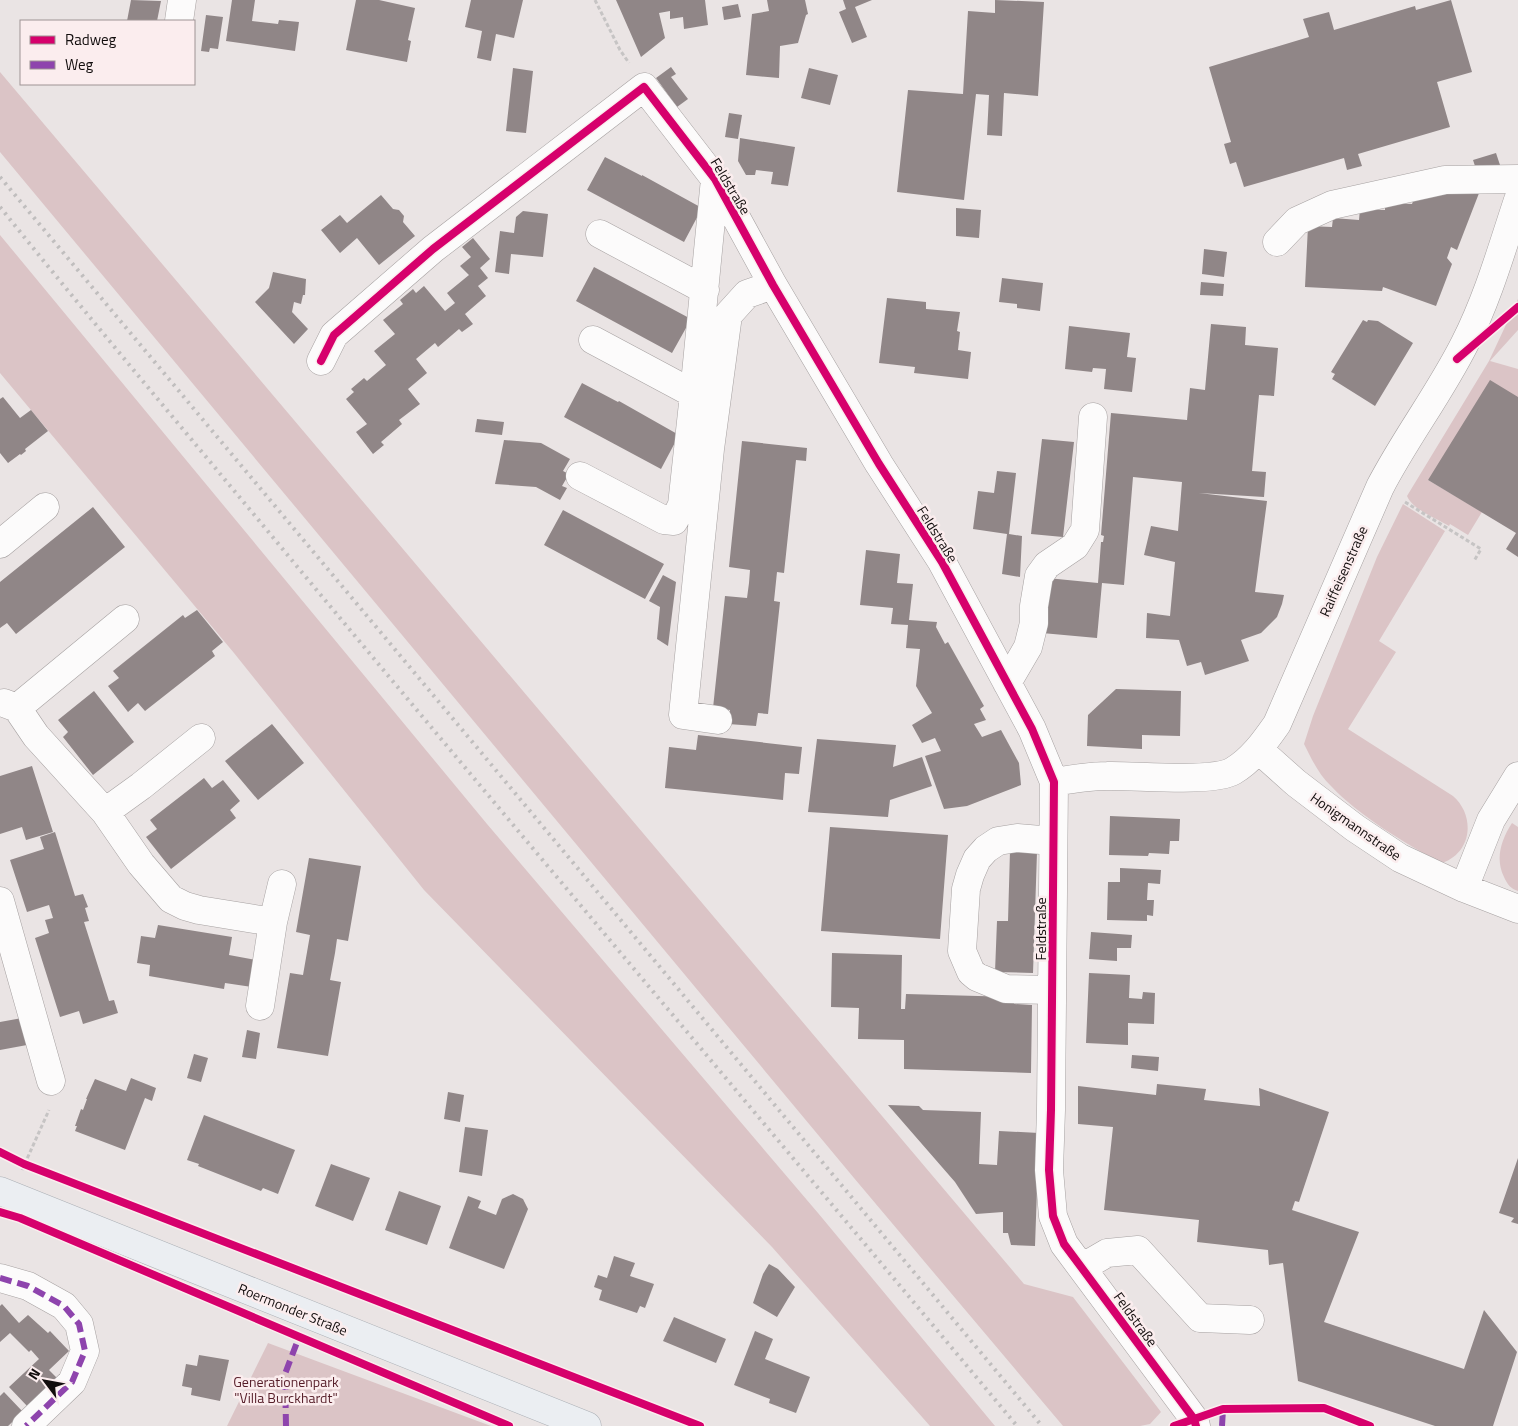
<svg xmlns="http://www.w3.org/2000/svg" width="1518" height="1426" font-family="'Titillium Web',sans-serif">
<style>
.green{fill:#dbc4c6}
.building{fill:#908687}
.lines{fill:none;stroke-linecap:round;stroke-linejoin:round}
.minor-casing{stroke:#a6a1a1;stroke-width:29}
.major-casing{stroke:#aaafb5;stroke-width:29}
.path{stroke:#c6c4c4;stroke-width:3;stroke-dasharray:4 2.5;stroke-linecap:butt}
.minor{stroke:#fcfbfb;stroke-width:28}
.major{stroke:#ebeef2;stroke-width:28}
.rail{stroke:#c0bebe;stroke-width:4;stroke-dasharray:2.5 5;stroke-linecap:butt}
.quiet{stroke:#8e44ad;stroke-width:6;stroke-dasharray:12 6;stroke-linecap:butt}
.cycleway-casing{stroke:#fbedee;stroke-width:11}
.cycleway{stroke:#d6006c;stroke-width:8}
.labels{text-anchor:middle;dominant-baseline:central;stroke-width:5;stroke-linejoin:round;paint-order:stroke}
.street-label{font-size:14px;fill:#120d0d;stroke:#fbedee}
.park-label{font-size:14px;fill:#561e29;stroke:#fbedee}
</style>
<rect width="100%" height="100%" fill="#eae4e4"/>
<path class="green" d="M0,72L1024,1284L1073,1297L1161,1412L1150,1424L1140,1426H1063L854,1178L0,152Z
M0,235L487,824L818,1213L995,1426H930L772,1247L424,890L234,653L0,373Z
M1518,299V330L1490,361L1518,369V397L1428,480L1482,512L1468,535L1450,524L1449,526C1436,518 1413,510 1407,496L1489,361Z
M1403,504L1445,531L1379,641L1396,652L1348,729L1453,796C1475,815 1473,852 1442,863C1407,845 1358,815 1331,786C1319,775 1311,758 1304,744L1313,716L1377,557Z
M1512,823L1518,827V891C1511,889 1507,884 1504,877C1495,859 1501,840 1512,823Z
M268,1343L491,1426H227Z"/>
<path class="building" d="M131,0L161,1L157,21H127Z
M232,0H255L252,21L278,24L279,20L299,22L295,51L226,41Z
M356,0H379L415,8L408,40L411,41L407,62L346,50Z
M471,0H523L514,38L496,34L491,61L477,58L482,31L465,27Z
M616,0H705L708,25L684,29L683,17L670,19V11L659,13L665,38L641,57Z
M767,0H805L808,14L806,15L798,43L780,46L779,78L746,75L752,14L769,11Z
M843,0H872L855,7L867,37L852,43L839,12L846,9Z
M995,0L1044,2L1038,96L1004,93L1002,136L987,135L989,95L976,94L964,200L897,192L908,90L963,94L968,11L995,13Z
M1451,0L1472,72L1437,82L1450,127L1358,154L1362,166L1347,170L1344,158L1244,187L1236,162L1230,164L1224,144L1231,142L1209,67L1309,37L1303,19L1329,12L1334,30L1415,6L1416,10Z
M738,4L741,17L724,20L722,7Z
M206,15L223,17L218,49L210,48L209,52L201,51Z
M671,67L676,74L671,77L688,99L677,107L656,78Z
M513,68L533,71L526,133L506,131Z
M809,68L838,75L830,105L801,98Z
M729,113L742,115L738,139L725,137Z
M740,138L795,147L788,186L771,184L773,172L756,170L755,175H746L738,161Z
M1496,153L1500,165L1477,172L1473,160Z
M605,157L642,176V175L702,208L684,242L587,190Z
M1481,188L1457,250L1451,247L1447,258L1452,264L1436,306L1383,287L1382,291L1305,287L1308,226L1332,227L1333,218L1359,220L1360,209L1385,210V203L1412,204L1416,193Z
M381,195L393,209L399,210L404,216L403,222L415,236L379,265L357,238L340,253L321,230L340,215L347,223Z
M956,208L981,210L979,238L956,236Z
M523,211L548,214L543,257L511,254L509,274L495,272L500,231L514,233L516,217Z
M473,238L490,259L480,268L488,278L478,286L486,296L465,314L473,324L462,332L459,329L438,347L435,343L416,359L427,373L408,389L420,404L399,420L402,424L381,442L384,445L373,454L356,432L367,424L346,399L354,392L351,389L364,378L367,381L386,365L374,351L395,334L383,320L403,304L400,300L413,289L416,293L424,286L445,311L455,303L447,293L469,275L460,266L471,257L462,247Z
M1204,249L1227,252L1224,277L1202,274Z
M594,267L691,319L672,353L576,301Z
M273,272L306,279L305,295H303L301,304L294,302L292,312L308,329L294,344L255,302L269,288Z
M1002,278L1043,283L1040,311L1017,308V304L999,302Z
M1201,282L1224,284L1223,296L1200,295Z
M887,298L926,302V309L960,312L957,331L960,332L958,350L971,352L968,379L914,373L915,367L879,363Z
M1363,320L1367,322L1368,320L1378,321L1413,343L1375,406L1332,379L1335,374L1331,372Z
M1211,324L1246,327L1245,345L1278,348L1274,396L1259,395L1252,471L1266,472L1264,497L1199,493L1267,501L1255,592L1284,595L1282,604L1277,617L1261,633L1241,640L1249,661L1205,675L1201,662L1187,666L1179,640L1146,638L1147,613L1170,616L1175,562L1144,555L1151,526L1178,531L1182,482L1133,477L1124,585L1102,583L1097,638L1042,633L1047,578L1098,583L1101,542H1103L1104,536L1101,535L1111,413L1187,420L1190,388L1205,390Z
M1069,326L1130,333L1127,357L1136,358L1132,392L1104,389L1106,369L1093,368L1092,372L1065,369Z
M1490,380L1518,397V557L1506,549L1516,533L1428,480Z
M582,383L618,402L619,401L679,435L661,469L564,417Z
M3,397L20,418L31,410L48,431L25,449L26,451L21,455L20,454L8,463L0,453V399Z
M477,419L504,422L502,435L475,432Z
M1042,439L1074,442L1063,537L1031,534Z
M504,440L541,443L570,459L563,471L569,474L562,486L567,488L560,500L536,487L495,484Z
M742,441L807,448L806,461L796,460L784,573L777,572L774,601L780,602L768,714L758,713L756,726L728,724L730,710L713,708L725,596L747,598L749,583L750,570L729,567Z
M997,471L1016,473L1009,534L1022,536L1020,577L1002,574L1007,534L973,529L978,491L994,493Z
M93,507L125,547L16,634L7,623L0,628V582Z
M563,510L664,564L645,599L544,545Z
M866,550L900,554L897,583L913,584L909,620L937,622L936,627L945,644L948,642L984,706L980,709L986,720L974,724L982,737L1001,730L1019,763L1021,785L967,806L944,809L925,756L941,751L935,738L922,743L912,725L932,713L916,686L920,649L906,648L908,625L891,624L893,608L860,605Z
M663,575L676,582L668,646L657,639L660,607L649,601Z
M197,610L223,642L212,651L215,656L145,711L138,703L128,712L108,686L119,678L113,671L183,615L185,618Z
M1116,689L1181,691L1180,736L1142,735V749L1087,746L1088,715Z
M94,691L134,742L93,775L63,737L68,732L58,720Z
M272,724L304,763L258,800L225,761Z
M698,735L802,747L799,774L785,773L783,800L665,788L669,747L696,750Z
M817,739L896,745L893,767L922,757L932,786L890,800L888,817L808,812Z
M32,766L53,832L26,840L22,827L0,834V776Z
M204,778L212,788L223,780L240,801L230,810L236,818L171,869L146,837L157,829L150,820Z
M1110,816L1180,819L1179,841H1170L1169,854L1149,853L1148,856L1109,855Z
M830,827L948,835L940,939L821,931Z
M55,832L75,896L83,894L88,907L85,908L89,921L84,922L109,1001L114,1000L118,1013L83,1024L79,1011L60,1017L35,938L49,933L45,920L53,918L49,905L27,912L10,860L44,849L40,837Z
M1010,851L1037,852L1033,973L995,972L997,921H1008Z
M309,858L361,866L348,941L337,939L335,953L330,980L341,982L328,1056L277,1048L290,973L303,975L310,935L296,932Z
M1120,868L1161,870L1160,884L1148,883L1147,900H1154L1153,916L1147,915V921L1107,920L1108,882H1120Z
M158,925L232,937L229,955L256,960L252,987L225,983L224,989L149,976L150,965L137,963L141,936L155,938Z
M1091,932L1132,935L1131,948H1117V961L1089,959Z
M832,953L902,955L901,1009H905L906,994L1014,997V1004L1032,1005L1031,1073L904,1069V1040L858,1039L859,1008L831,1007Z
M1089,973L1130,975L1129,998L1142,999L1143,992L1155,993L1154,1024L1128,1023V1045L1086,1043Z
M22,1018L27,1045L0,1050V1022Z
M247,1030L260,1033L256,1059L242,1057Z
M194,1054L208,1058L201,1082L187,1078Z
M1132,1055L1159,1057L1158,1071L1131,1068Z
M131,1078L156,1088L152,1101L145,1098L125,1150L75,1131L77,1126H75L81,1109L83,1110L87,1099H86L95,1079L126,1091Z
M1157,1084L1206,1089L1204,1100L1260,1106L1259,1088L1329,1112L1299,1202L1295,1201L1292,1210L1359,1232L1324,1322L1464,1369L1484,1310L1517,1352L1493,1426H1435L1298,1381L1283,1263L1269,1265L1268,1250L1197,1242L1199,1220L1104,1210L1113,1127L1078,1124V1086L1156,1095Z
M448,1092L464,1095L460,1122L444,1119Z
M888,1105L919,1106L923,1110L981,1112L979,1164L997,1165L999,1131L1039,1133L1035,1246L1011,1245L1008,1233H1003V1212L976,1214L955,1182Z
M204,1115L295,1150L278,1194L263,1188L261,1191L198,1166L199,1164L187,1160Z
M465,1127L488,1130L482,1176L459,1172Z
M1518,1158V1224L1511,1222L1514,1218L1499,1213Z
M331,1164L370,1178L353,1221L315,1206Z
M399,1191L441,1206L427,1245L385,1230Z
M513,1194L523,1199L528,1209L504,1269L449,1248L468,1196L481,1201L478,1208L496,1215L502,1199Z
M614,1256L635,1263L630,1276L654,1284L645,1308L640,1306L637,1313L599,1300L602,1290L594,1287L598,1275L607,1278Z
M769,1264L778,1269L795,1287L777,1317L753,1303L763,1274Z
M2,1304L19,1323L28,1315L48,1333L50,1331L69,1351L49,1370L58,1379L28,1407L9,1387L39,1359L31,1350L29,1352L10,1333L0,1342V1306Z
M674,1317L726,1339L716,1363L663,1341Z
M755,1331L773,1339L765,1359L810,1377L796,1413L769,1403L770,1399L734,1385Z
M199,1355L229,1360L220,1401L191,1395L192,1388L182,1386L186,1364L197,1366Z
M4,1392L23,1412L8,1426H0V1396Z"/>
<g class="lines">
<defs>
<path id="minor" d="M179,21L182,0
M600,234L705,290
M1277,242L1297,221L1332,205L1445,180L1518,179
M593,340L694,394
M321,361L334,335L433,249L644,87L715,179L773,285L879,464L942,562L1032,729L1054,782L1051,1110L1049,1170L1053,1216L1064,1244L1194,1419L1196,1426
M580,476L664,520L674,521L682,505L694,394L715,179
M0,544L45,507
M1007,683L1028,647L1034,623V606L1039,576L1047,565L1075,546L1085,530L1093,417
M4,703L17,708L125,619
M17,708L36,736L105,812L141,864L171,899L185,906L199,910L273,922
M718,720L683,715L710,449L728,315L747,294L773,285
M1259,750L1296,783L1355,828L1400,858L1464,888L1518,909
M1054,782C1072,779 1089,776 1107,776C1135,775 1212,783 1233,771C1252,760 1265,741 1277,724L1380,487C1406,437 1440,393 1465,343C1488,298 1502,248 1518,200
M105,812L141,786L201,738
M1464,888L1491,820L1518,776
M0,901L51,1081
M1052,990L1006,989L977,977L971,972L962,951L966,889L970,875L977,859L986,849L998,841L1017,838L1053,841
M260,1006L273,922L282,884
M1083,1267L1107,1253L1138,1250L1200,1318L1250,1320
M0,1278L28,1286L64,1306L79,1324L85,1351L72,1382L26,1426"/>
<path id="major" d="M0,1191L587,1426"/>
</defs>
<use href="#minor" class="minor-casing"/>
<use href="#major" class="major-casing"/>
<path class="path" d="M595,0L620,50L629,63
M1405,502L1481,549L1474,561
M22,1170L49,1110"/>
<use href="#minor" class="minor"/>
<use href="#major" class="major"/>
<path class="rail" d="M0,177L520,799L1042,1426
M0,207C98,329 200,449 300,570C538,856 779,1140 1017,1426"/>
<path class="quiet" d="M0,1278L28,1286L64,1306L79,1324L85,1351L72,1382L26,1426
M286,1426L285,1374L299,1337
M1222,1426L1223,1409"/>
<defs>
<path id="cycleway" d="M1457,359L1518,307
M321,361L334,335L433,249L644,87L715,179L773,285L879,464L942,562L1032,729L1054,782L1051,1110L1049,1170L1053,1216L1064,1244L1194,1419L1196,1426
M0,1152L24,1164L700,1426
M0,1212L20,1218L509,1426
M1174,1426L1223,1409L1324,1408L1370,1426"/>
</defs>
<use href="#cycleway" class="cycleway-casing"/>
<use href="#cycleway" class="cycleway"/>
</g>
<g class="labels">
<g class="street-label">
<text transform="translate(731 186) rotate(59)">Feldstraße</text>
<text transform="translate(938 534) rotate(58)">Feldstraße</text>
<text transform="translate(1343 571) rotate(-66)">Raiffeisenstraße</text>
<text transform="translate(1356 826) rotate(35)">Honigmannstraße</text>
<text transform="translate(1040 929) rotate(-90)">Feldstraße</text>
<text transform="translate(293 1309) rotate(22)">Roermonder Straße</text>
<text transform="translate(1136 1319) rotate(54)">Feldstraße</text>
</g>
<g class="park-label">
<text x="286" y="1381">Generationenpark<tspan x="286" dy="16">"Villa Burckhardt"</tspan></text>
</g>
</g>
<rect x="20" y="20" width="175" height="65" fill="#fbedee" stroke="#9e9394"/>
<rect x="30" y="36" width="25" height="8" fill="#d6006c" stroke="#9e9394"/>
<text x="65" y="45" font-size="15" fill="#120d0d">Radweg</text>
<rect x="30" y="61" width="25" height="8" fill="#8e44ad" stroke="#9e9394"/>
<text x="65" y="70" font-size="15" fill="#120d0d">Weg</text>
<g transform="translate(45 1381) rotate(302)" stroke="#fbedee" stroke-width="4" paint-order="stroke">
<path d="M0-4L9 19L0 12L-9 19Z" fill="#120d0d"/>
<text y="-8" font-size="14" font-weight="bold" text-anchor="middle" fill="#120d0d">N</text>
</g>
</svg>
